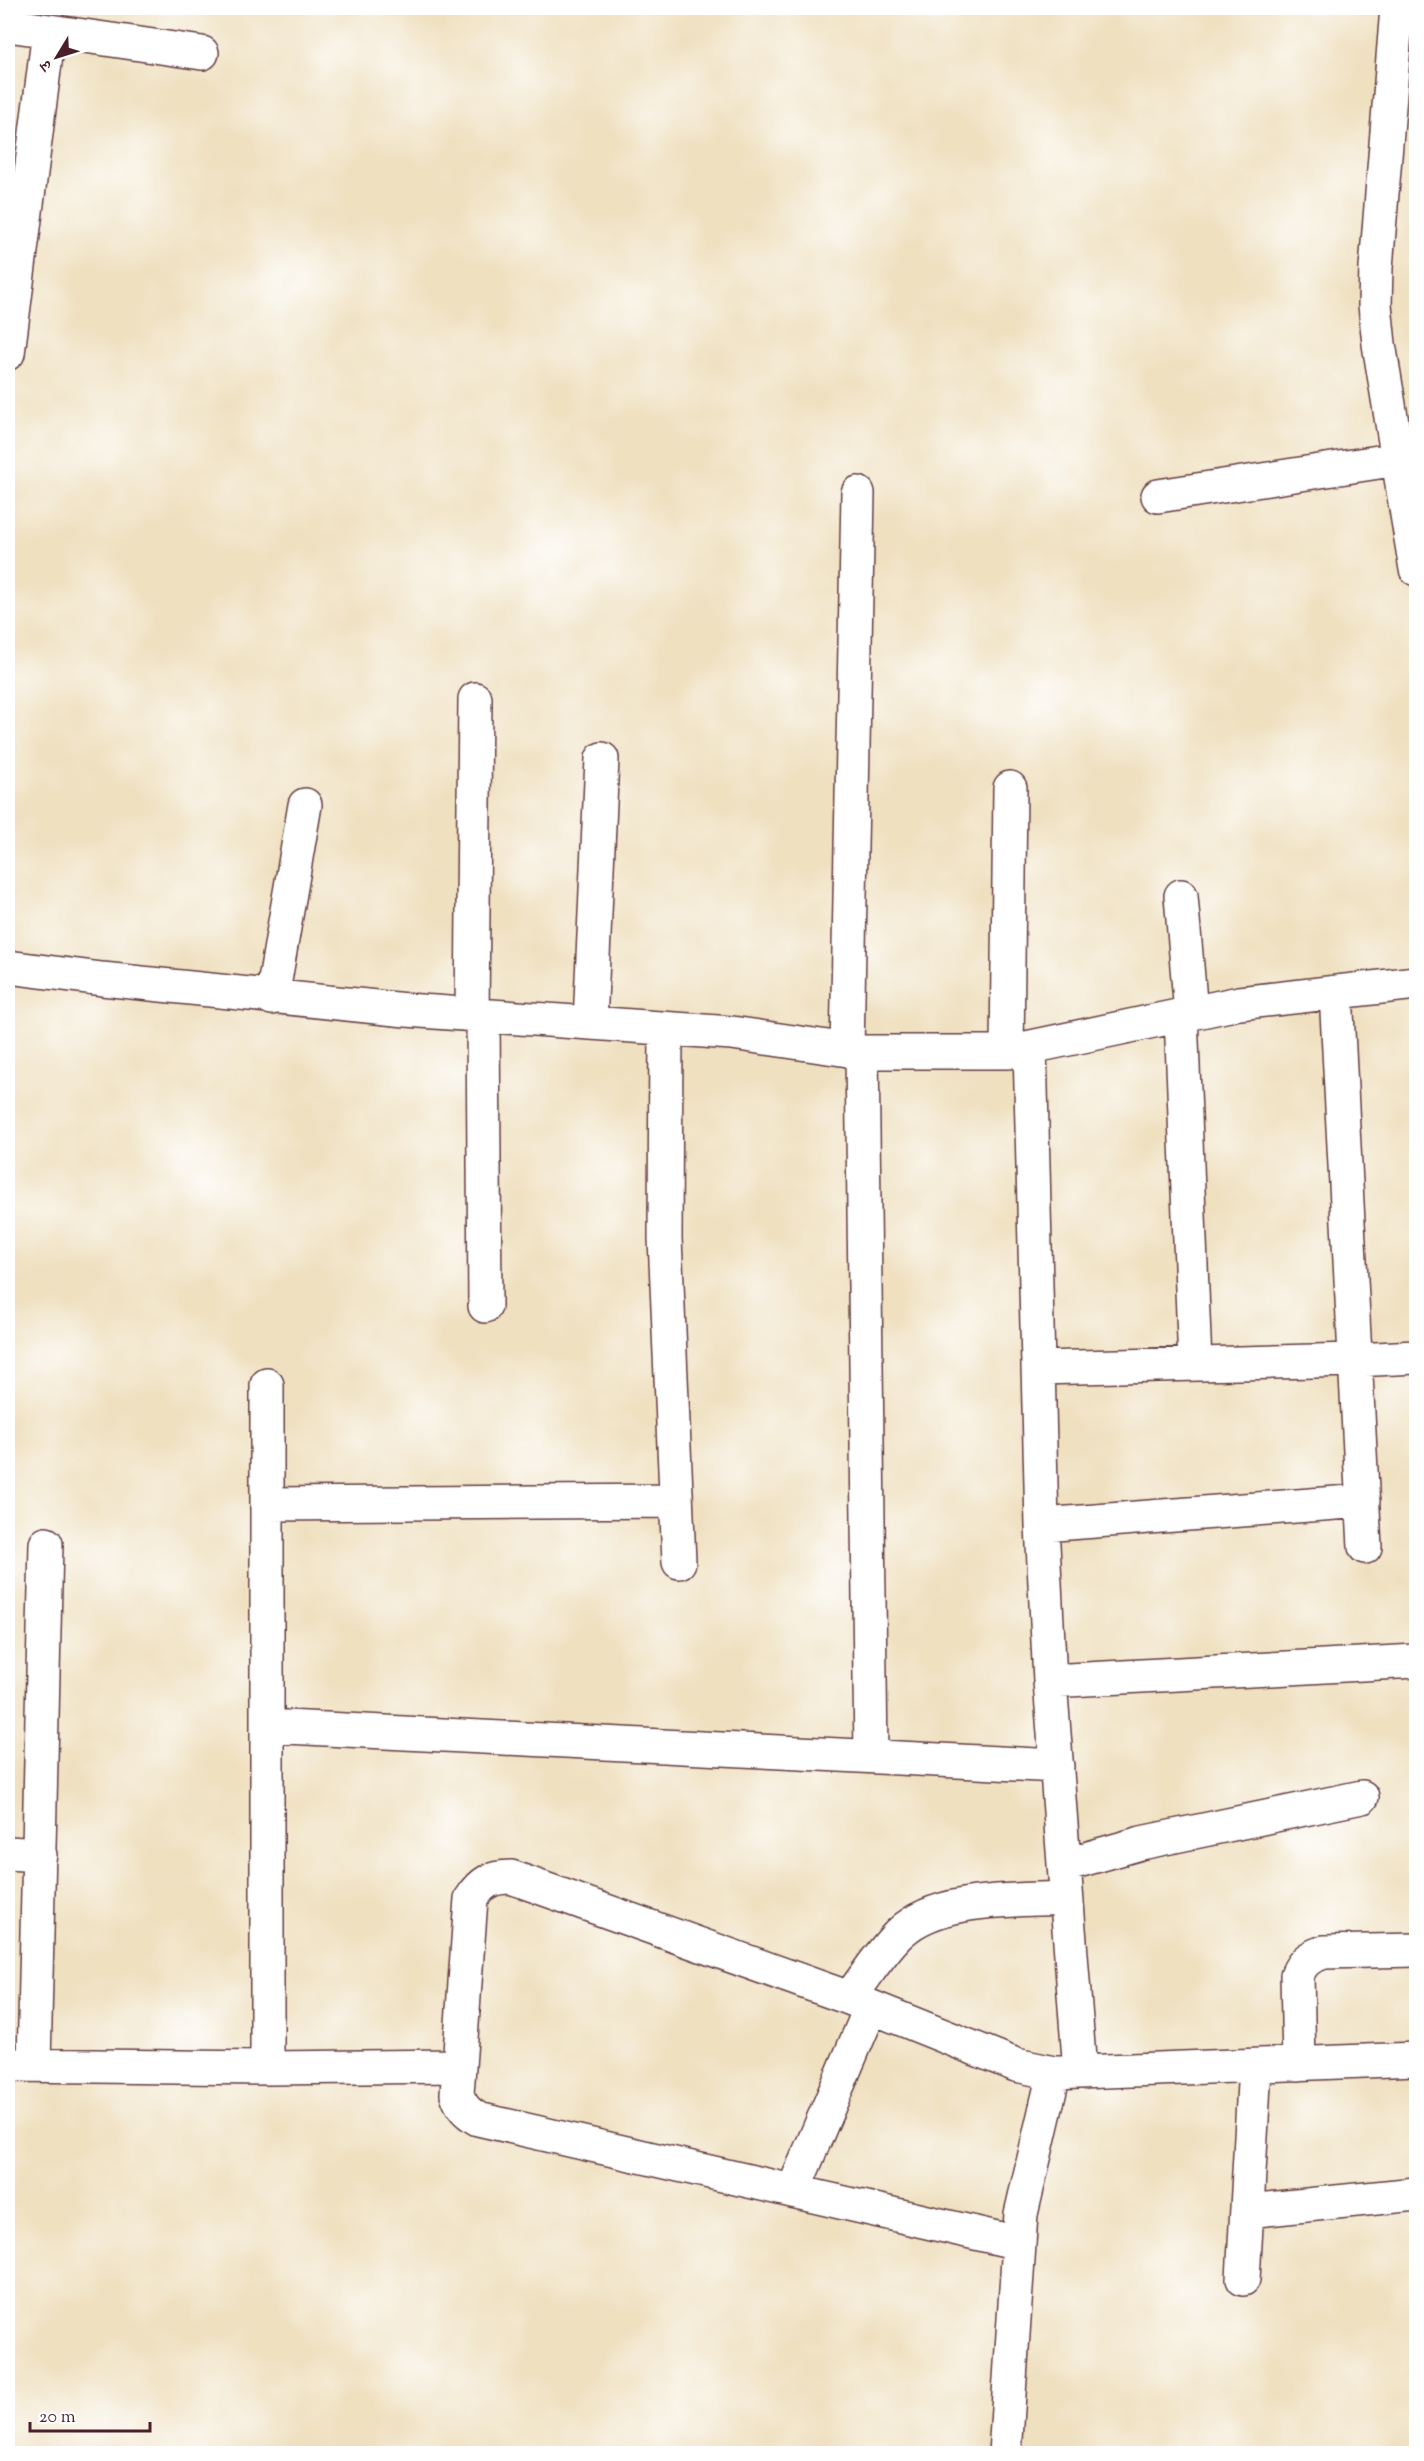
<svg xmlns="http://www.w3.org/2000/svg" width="1424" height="2461" font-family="'Sorts Mill Goudy','Noto Serif Devanagari',serif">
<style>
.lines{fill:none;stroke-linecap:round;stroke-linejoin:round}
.minor-casing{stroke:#633c41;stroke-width:36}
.minor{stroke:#fff;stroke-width:33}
</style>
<rect width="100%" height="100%" fill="#fff"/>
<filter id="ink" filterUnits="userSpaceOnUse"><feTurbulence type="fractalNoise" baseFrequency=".0167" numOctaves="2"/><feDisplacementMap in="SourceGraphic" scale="12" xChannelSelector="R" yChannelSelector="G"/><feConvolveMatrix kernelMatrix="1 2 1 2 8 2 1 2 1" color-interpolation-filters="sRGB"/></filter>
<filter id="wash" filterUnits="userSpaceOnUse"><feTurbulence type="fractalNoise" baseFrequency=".008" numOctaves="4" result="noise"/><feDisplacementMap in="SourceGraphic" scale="24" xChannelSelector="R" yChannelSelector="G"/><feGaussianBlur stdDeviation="1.35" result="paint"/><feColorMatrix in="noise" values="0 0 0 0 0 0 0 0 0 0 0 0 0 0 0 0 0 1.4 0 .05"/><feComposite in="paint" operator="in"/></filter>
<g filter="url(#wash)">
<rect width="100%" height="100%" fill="#efe0c0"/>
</g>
<g filter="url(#ink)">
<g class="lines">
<defs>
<path id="minor" d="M1397,8L1376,268L1375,305L1379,344L1416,569
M8,25L202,53
M8,353L49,31
M1158,496L1398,459
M1181,896L1191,1013
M8,967L102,979L406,1010L732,1033L862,1052H1007L1239,1003L1416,983
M1336,993L1365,1547
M272,998L305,805
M472,1015L475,699
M483,1016L485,1306
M1181,1016L1195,1364
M590,1023L602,759
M666,1029L665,1238L679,1562
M1030,1047L1042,1525L1050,1681L1080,2072
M847,1050L858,493
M862,1052L871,1755
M1007,1052L1010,788
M1038,1368L1355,1360L1416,1357
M267,1385V2068
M267,1504L676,1501
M1042,1525L1363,1501
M1050,1681L1416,1661
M267,1726L1057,1766
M8,1853L40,1855
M1064,1865L1141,1843L1362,1797
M849,1998C864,1979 884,1947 901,1932C939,1896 1017,1901 1066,1898
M34,2064L46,1544
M1299,2064L1297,1975C1303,1961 1309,1957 1324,1952L1416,1950
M8,2065L267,2068L458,2066
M793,2191L871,2007
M1247,2211L1416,2194
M1019,2243L478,2119C466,2112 461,2106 457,2094L471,1899C482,1882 491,1877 511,1877L849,1998L1016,2065L1054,2073L1416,2059
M1243,2279L1255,2066
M1005,2454L1021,2214L1054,2073"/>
</defs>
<use href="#minor" class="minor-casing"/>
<use href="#minor" class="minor"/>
</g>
</g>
<rect width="1424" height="2461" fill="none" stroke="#fff" stroke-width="30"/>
<g transform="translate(57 57) rotate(232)" stroke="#ffffff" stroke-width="4.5" paint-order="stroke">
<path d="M0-4.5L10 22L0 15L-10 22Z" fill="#4a1f2b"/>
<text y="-9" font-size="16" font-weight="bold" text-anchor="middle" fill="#4a1f2b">उ</text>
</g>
<path d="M30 2422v9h120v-9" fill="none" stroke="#4a1f2b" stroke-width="3"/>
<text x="39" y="2422" font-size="18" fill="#4a1f2b" stroke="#ffffff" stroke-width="4.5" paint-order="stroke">20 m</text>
</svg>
